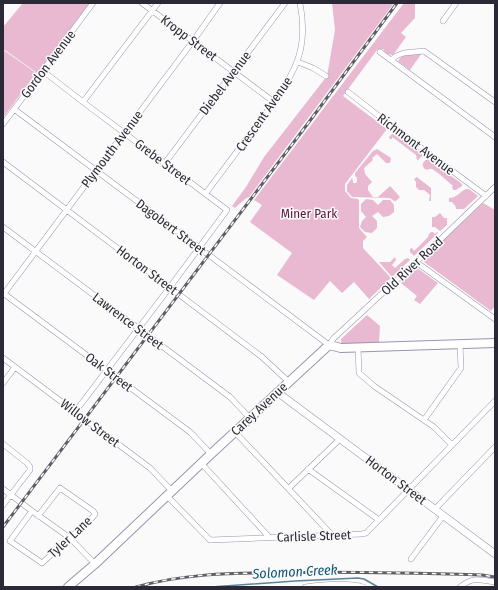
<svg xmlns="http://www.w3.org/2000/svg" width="498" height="590" font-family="'Fira Sans Condensed',sans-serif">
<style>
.green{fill:#e8b9d1}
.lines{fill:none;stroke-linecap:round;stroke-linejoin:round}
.stream{stroke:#5d839d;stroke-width:1.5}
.minor-casing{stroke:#9894b1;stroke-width:6}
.secondary-casing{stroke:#9894b1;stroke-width:8}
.primary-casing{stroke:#9894b1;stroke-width:10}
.minor{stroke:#fff;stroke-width:5}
.secondary{stroke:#fff;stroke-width:7}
.primary{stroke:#fff;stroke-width:8}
.rail-casing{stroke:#5e5d66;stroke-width:3}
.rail{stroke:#fafafa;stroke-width:1.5;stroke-dasharray:4.5;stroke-linecap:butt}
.labels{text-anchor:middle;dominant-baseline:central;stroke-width:3;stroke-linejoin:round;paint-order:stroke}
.street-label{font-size:13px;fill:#2a2935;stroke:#fafafa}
.park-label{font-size:13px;fill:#591840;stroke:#fafafa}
.water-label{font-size:14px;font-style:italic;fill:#135677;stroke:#fafafa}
</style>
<rect width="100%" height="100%" fill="#fafafa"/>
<path class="green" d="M23,3H90L37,73L5,50L3,52V27Z
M332,3H394L249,197L245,199L235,208L232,206L246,187L264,157L327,76L335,30Z
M404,3H415V18L401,33L406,37L393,55L387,54L383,49H380L377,50L343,96L387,129L345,184V191L351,198L358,199L359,201V228L367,237L363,241V248L391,278L369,299L354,282L342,293L330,281L314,300L277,275L292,253L250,222L262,205L254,200Z
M5,51L36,73L3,118V53Z
M422,53L410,70L398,61C402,53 414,54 422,53Z
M393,133L423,155L418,160H417L416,155L395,139L392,137V139H390L389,137Z
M377,149L391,158L390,163H386L377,154L372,158L373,160L364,168L365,174L372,182L368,186V190L373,197H378L390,186L400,197L396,201H394L390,198L352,197L347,191V185L352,178H353L352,179L353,181V183H356L357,182V178L355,176V173L373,151Z
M428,159L462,184V186L456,190H453L452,187L453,186C450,183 435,170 432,169C429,168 428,171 425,169C420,165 424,160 428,159Z
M417,177L431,188V201H429L430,195L424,190H419L416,187V182L414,179Z
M466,189H469L478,196L464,209H456V207L452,202H449V198C457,198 459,192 466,189Z
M366,199L373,200L378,205L383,200H390L394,205V212L389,216L383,217L378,212L372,216L377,221V228L372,233L365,232L360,227L362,221L366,217L361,211V204Z
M483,203L495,210V306L491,311L424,262V258Z
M440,213L444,218H447V225L440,231L435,227H432V217H435Z
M431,232H433L435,234L437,232L438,233L414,256L410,252V249L412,248L414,251L428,237L429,234Z
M395,257L396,260L392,265L395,268L405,259L408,258L410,260L393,276H391L379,262H390Z
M417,268L438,283L420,304L414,300L417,296L401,283Z
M367,315L380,326L379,342L342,344L341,342V339Z"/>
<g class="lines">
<path class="stream" d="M211,587L295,581L358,578L364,579L378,587"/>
<defs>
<path id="minor" d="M142,3L274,102
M443,21L456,3
M380,52L495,137
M391,60L396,56L404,53L424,51L495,102
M298,62L313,68L326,76
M43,71L83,102L227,210L170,287L75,412
M348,92L393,127L486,196
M83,102L158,3
M14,109L329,345L334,338L443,237L495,187
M3,124L93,3
M3,162L262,357L289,382
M165,163L285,3
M206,193L274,102C298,68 308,45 300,3
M3,227L230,397L250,418
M416,262L495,319
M3,293L190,432L211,454
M3,295L193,41L220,3
M358,347L359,373L374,386L434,427L452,445
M3,358L150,468L172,491
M3,383L15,367
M424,420L461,368L460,344
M235,432L332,535
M3,444L27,463L30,467V470L3,505
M202,464L270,538
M308,469L379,520
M289,488L340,439
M3,489L32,511L70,538L95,564
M167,496L210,540L362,534L366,533L379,520L495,401
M435,509L495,447
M32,511L10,541L42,563L93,517L95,514L93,511L60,488L38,516
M411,559L443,516
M305,587C322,585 347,582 363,587
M460,587C474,576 479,580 495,582"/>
<path id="secondary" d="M277,392L495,554"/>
<path id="primary" d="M68,587L95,564L211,454L329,345L341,348L495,343"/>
</defs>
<use href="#minor" class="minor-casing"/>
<use href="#secondary" class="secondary-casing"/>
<use href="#primary" class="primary-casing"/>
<use href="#minor" class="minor"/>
<use href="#secondary" class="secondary"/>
<use href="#primary" class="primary"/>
<defs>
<path id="rail" d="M3,527L309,122L397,3
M136,587C182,574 228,573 275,573C344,571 413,573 482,575L495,577"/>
</defs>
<use href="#rail" class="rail-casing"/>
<use href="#rail" class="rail"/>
</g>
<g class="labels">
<g class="street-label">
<text transform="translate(189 38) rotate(37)">Kropp Street</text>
<text transform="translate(48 64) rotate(-53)">Gordon Avenue</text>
<text transform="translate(225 83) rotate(-53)">Diebel Avenue</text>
<text transform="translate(264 114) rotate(-55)">Crescent Avenue</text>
<text transform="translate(416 144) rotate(37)">Richmont Avenue</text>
<text transform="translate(112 149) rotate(-53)">Plymouth Avenue</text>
<text transform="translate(163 162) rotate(37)">Grebe Street</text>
<text transform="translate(171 227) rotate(37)">Dagobert Street</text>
<text transform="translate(412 266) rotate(-43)">Old River Road</text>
<text transform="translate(147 270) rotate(37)">Horton Street</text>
<text transform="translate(128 321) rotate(37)">Lawrence Street</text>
<text transform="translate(109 372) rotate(37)">Oak Street</text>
<text transform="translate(259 409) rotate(-43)">Carey Avenue</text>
<text transform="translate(90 423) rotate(37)">Willow Street</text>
<text transform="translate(396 480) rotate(37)">Horton Street</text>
<text transform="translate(314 536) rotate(-2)">Carlisle Street</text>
<text transform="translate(70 537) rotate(-43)">Tyler Lane</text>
</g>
<g class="park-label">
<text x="309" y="213">Miner Park</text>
</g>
<g class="water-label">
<text transform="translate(295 572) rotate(-3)">Solomon Creek</text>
</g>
</g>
<rect width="498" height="590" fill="none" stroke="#2a2935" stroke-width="8"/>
</svg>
